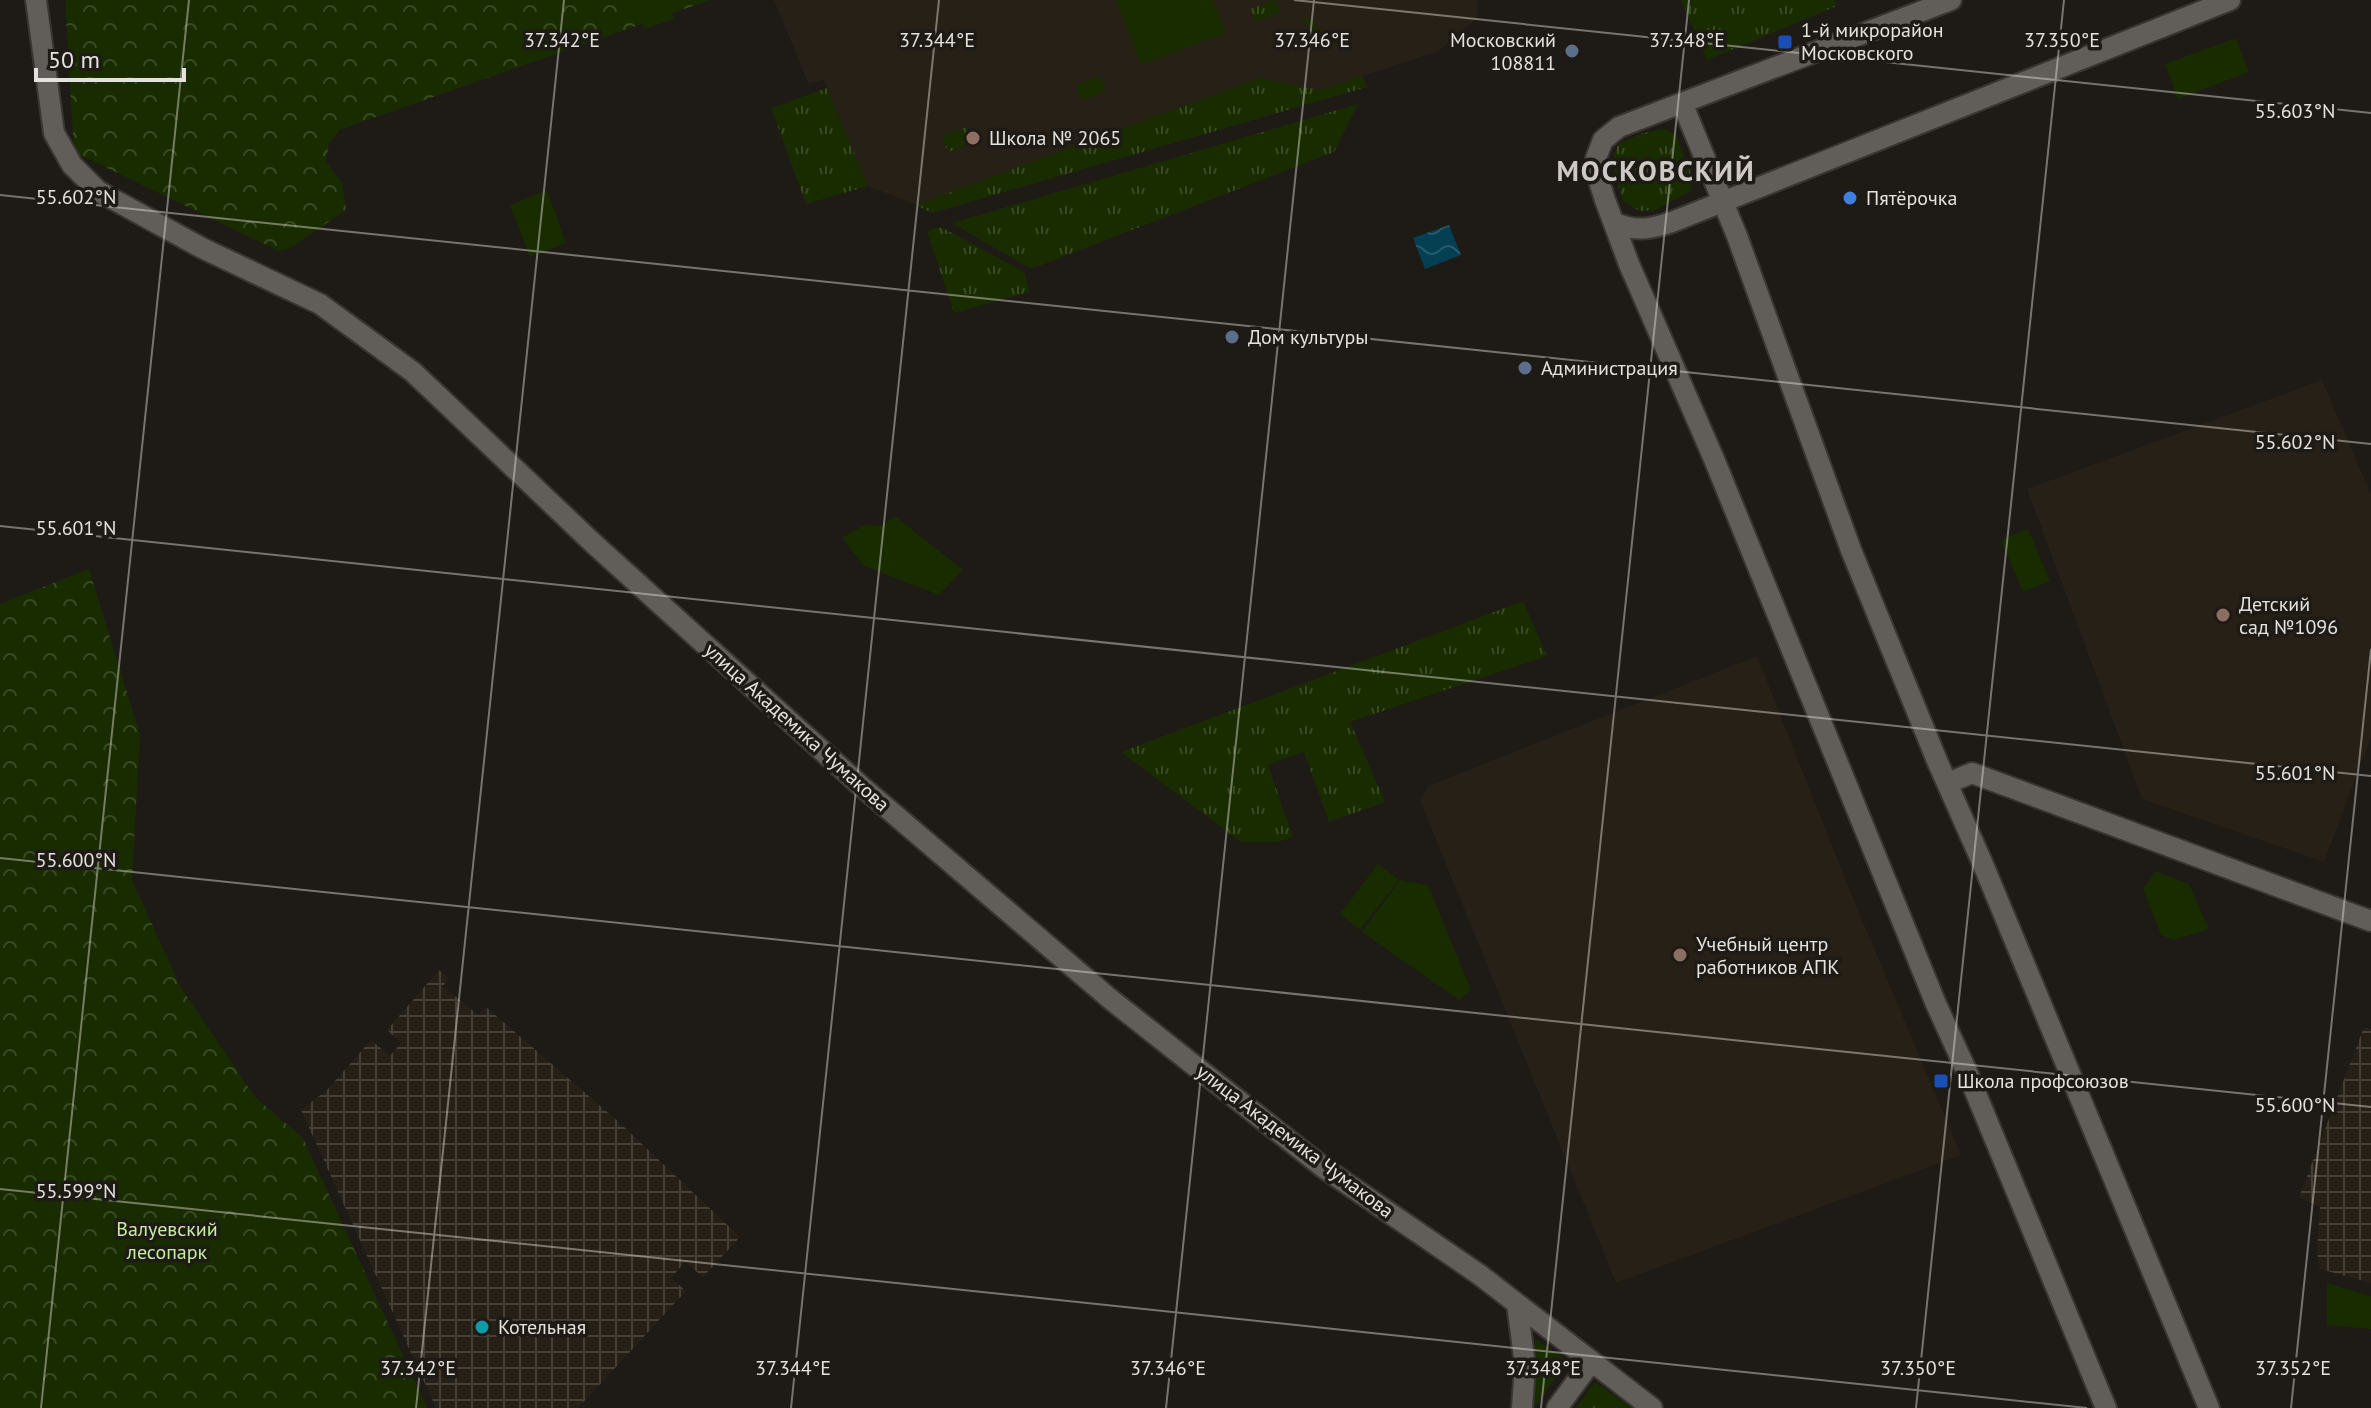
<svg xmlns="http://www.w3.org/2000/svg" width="2371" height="1408" font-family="'PT Sans',sans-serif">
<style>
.built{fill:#272016}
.industrial{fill:url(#industrial-grid)}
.grass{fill:url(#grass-tufts)}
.forest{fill:url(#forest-crowns)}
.green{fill:#192c00}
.water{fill:url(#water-waves)}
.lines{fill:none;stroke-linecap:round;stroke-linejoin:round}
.minor-casing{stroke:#383633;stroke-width:24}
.minor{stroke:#615d58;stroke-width:20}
.ticks{fill:none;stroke:#e4e2de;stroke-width:2;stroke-opacity:0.45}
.transit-dot{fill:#1a4fb4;stroke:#1e1a16;stroke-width:3}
.service-dot{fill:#5c6f8a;stroke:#1e1a16;stroke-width:3}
.education-dot{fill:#8d6e63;stroke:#1e1a16;stroke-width:3}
.shop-dot{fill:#3f7fe0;stroke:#1e1a16;stroke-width:3}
.culture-dot{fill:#0f9aa8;stroke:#1e1a16;stroke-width:3}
.labels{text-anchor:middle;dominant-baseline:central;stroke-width:7;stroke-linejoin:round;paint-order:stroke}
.poi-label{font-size:20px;fill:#e4e2de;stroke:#1e1a16;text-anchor:start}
.street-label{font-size:20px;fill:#e4e2de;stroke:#1e1a16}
.park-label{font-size:20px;fill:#c6ee9f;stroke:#1e1a16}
.district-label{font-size:28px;font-weight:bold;letter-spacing:2px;fill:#cec9c3;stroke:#1e1a16}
.ticks-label{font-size:20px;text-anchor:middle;fill:#e4e2de;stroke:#1e1a16;stroke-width:7;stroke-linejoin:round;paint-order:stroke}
</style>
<defs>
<pattern id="industrial-grid" width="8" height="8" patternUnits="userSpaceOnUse" patternTransform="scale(2)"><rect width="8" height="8" fill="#272016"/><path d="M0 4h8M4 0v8" fill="none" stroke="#464037"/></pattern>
<pattern id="grass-tufts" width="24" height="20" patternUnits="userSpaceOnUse" patternTransform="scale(2)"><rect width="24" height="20" fill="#192c00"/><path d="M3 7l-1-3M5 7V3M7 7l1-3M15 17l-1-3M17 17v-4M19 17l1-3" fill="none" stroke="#3a4a25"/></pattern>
<pattern id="forest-crowns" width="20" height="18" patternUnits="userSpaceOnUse" patternTransform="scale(2)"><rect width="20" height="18" fill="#192c00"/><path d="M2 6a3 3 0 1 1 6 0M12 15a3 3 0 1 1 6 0" fill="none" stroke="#3a4a25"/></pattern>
<pattern id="water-waves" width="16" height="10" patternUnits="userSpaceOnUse" patternTransform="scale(2)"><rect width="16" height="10" fill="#043f53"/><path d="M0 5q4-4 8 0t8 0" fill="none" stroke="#285a6b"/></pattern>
</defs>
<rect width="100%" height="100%" fill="#1e1a16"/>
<path class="built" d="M774,0H1478L1477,18L1438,51L1421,57L1320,90L1259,79L916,205L868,186L824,80L808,83Z
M2322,380L2371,494V737L2324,862L2142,799L2027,489Z
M1757,656L1850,891L1961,1155L1616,1283L1420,800L1428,786Z"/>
<path class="industrial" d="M439,970L449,979L443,986L478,1015L486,1007L621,1124L740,1237L703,1277L685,1262L671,1278L686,1291L578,1408H436L301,1110L327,1090L371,1040L390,1056L401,1043L387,1030Z
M2364,1027L2371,1029V1283L2320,1269L2317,1252L2320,1207L2299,1197Z"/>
<path class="grass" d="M1275,0L1280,12L1256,22L1250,9Z
M1681,0H1834L1837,6L1707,60Z
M1308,17C1320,31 1330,38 1348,42L1347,47C1327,41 1315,35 1302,18Z
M1100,76L1106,91L1082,100L1076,85Z
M1362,76L1367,87L932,213L916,205L1259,78L1320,90Z
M827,88L868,186L806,204L771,108Z
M1358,104L1334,152L1031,269L952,223Z
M967,127L973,143L948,152L942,136Z
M1665,129L1675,134L1693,178L1690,191L1656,210L1640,211L1624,202C1617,182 1608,165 1618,144L1643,133Z
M941,227L1024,272L1030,292L954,313L927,231Z
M1523,601L1547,656L1350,722L1385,802L1329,822L1304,752L1268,765L1293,837L1278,842H1241L1121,752Z
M1535,1339L1567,1361L1534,1408Z
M1595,1382L1632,1408H1576Z"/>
<path class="forest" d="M65,0H710L339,130L329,144L326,161L342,183L346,210L289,249L279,251L74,152Z
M89,569L140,735L132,880L180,986L255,1097L303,1138L427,1408H0V604Z"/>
<path class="green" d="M668,0L674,19L644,29L634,0Z
M1116,0H1213L1226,33L1141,65Z
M2236,38L2249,72L2178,99L2165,64Z
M547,190L566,243L530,257L510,205Z
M895,516L963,570L939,595L864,566L842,538L864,525L882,526Z
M2028,529L2050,581L2023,592L2001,540Z
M1378,864L1399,880L1360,930L1340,914Z
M2156,871L2189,884L2209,929L2174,940L2161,935L2143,889Z
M1400,880L1428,885L1471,990L1459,1000L1362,932Z
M2327,1283L2371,1296V1329L2327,1325Z"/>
<path class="water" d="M1449,225L1461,255L1425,269L1413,238Z"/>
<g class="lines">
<defs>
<path id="minor" d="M36,0L54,133L72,165L98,191L202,248L320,304L413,372L593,543L860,785L1109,998L1324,1168L1480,1275L1652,1408
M1951,0L1619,127L1603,140L1596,158L1599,181L1605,200L1629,264L1714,459L1936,1004L1967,1072L2106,1408
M1683,105L1737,236L1851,550L1938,763L1982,862L2209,1408
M1615,223C1636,232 1651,229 1672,222L2230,0
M1948,783L1972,773L2371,921
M1517,1304L1525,1365L1522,1408
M1557,1408L1591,1362"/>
</defs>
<use href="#minor" class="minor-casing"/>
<use href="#minor" class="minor"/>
</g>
<path class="ticks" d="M1294,0L2371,113M0,195L2371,444M0,526L2371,776M0,858L2371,1107M0,1189L2087,1408M41,1408L189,0M416,1408L564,0M791,1408L939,0M1166,1408L1314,0M1541,1408L1689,0M1916,1408L2064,0M2291,1408L2371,649"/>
<g class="transit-dot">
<rect x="1777" y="34" width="16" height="16" rx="4"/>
<rect x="1933" y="1073" width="16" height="16" rx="4"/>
</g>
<g class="service-dot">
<circle cx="1572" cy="51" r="8"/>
<circle cx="1232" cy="337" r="8"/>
<circle cx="1525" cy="368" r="8"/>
</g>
<g class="education-dot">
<circle cx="973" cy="138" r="8"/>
<circle cx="2223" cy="615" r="8"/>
<circle cx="1680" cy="955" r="8"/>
</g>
<circle class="shop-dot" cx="1850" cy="198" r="8"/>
<circle class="culture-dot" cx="482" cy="1327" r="8"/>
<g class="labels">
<g class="poi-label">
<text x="1801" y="30">1-й микрорайон<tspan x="1801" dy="23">Московского</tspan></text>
<text x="1556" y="40" text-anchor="end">Московский<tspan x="1556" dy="23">108811</tspan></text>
<text x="989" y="138">Школа № 2065</text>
<text x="1866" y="198">Пятёрочка</text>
<text x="1248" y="337">Дом культуры</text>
<text x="1541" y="368">Администрация</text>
<text x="2239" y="604">Детский<tspan x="2239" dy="23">сад №1096</tspan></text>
<text x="1696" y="944">Учебный центр<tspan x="1696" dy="23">работников АПК</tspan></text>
<text x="1957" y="1081">Школа профсоюзов</text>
<text x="498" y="1327">Котельная</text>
</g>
<g class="street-label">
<text transform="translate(797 727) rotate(42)">улица Академика Чумакова</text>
<text transform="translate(1295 1141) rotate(37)">улица Академика Чумакова</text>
</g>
<g class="park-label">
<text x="167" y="1229">Валуевский<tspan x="167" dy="23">лесопарк</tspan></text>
</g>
<g class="district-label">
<text x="1656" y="170">МОСКОВСКИЙ</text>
</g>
</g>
<g class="ticks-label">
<text x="562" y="47">37.342°E</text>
<text x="937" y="47">37.344°E</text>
<text x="1312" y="47">37.346°E</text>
<text x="1687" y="47">37.348°E</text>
<text x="2062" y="47">37.350°E</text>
<text x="2295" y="118">55.603°N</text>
<text x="76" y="204">55.602°N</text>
<text x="2295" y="449">55.602°N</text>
<text x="76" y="535">55.601°N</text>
<text x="2295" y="780">55.601°N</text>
<text x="76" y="867">55.600°N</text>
<text x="2295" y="1112">55.600°N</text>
<text x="76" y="1198">55.599°N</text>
<text x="418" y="1375">37.342°E</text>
<text x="793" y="1375">37.344°E</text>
<text x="1168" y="1375">37.346°E</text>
<text x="1543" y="1375">37.348°E</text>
<text x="1918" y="1375">37.350°E</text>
<text x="2293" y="1375">37.352°E</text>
</g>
<path d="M36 68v12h148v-12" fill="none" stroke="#e4e2de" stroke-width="4"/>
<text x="48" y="68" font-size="24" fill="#e4e2de" stroke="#1e1a16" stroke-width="6" paint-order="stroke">50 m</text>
</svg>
